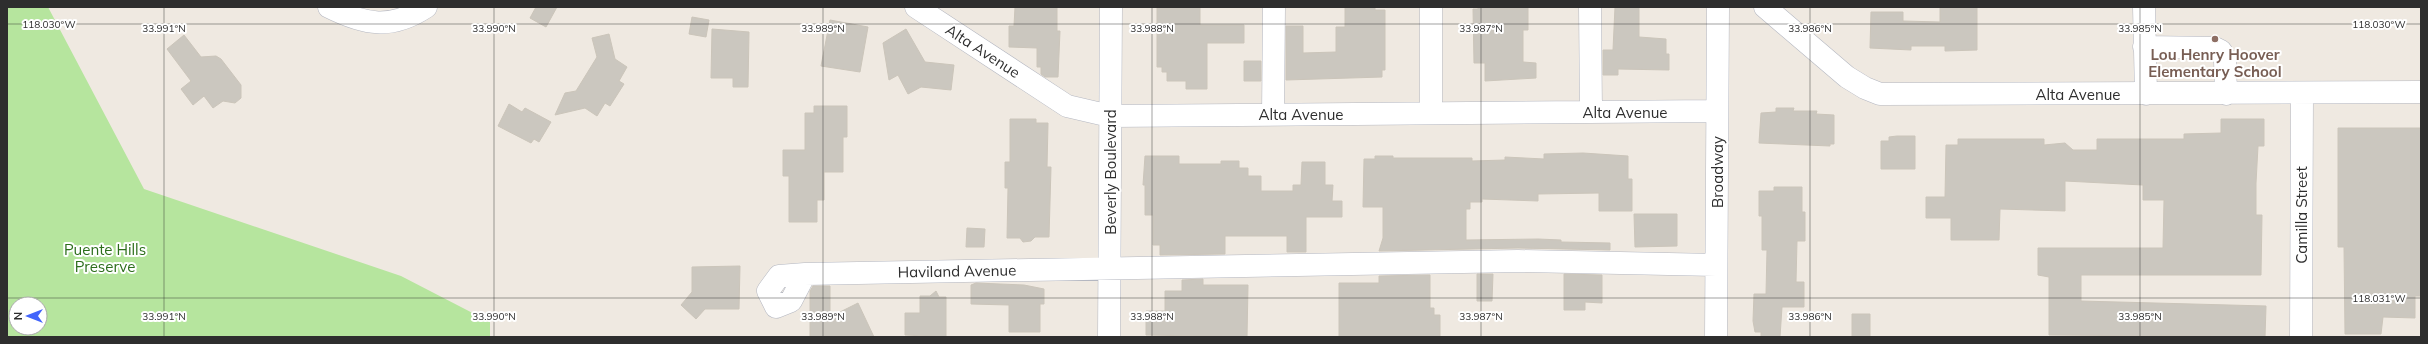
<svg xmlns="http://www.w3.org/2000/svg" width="2428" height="344" font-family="Mulish,sans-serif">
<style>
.green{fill:#b6e59e;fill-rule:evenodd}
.building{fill:#cbc7bf;stroke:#cbc5ba}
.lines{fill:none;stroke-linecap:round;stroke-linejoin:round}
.minor-casing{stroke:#b4b7c1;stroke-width:23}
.minor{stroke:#fff;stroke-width:22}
.ticks{fill:none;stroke:#2e2e2e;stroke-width:1;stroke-opacity:0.45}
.education-dot{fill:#8d6e63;stroke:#fff;stroke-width:1.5}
.labels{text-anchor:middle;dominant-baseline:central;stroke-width:4;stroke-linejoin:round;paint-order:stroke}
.street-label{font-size:15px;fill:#2e2e2e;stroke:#fff}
.education-label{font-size:15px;font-weight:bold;fill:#785e54;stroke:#fff}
.park-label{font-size:15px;fill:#2c6e1b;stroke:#fff}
.ticks-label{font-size:10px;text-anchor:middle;fill:#2e2e2e;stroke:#fff;stroke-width:4;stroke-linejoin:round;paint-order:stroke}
</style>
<rect width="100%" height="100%" fill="#efe9e1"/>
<path class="green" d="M7,7H48L144,189L401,276L490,322V337H7ZM16,304H40V328H16Z"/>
<path class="building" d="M536,7H557L546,27L530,18Z
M1015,7H1057V31H1060L1058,77H1045L1041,74V67H1037V48L1009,47V26H1014Z
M1157,7H1200V25H1244V43H1207V89H1186V81H1167V72H1162V67H1157Z
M1345,7H1375V10H1385V70H1382V77L1286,80V26H1303V53L1336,52V27H1345Z
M1478,7H1528V30H1523V62L1536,63V78L1485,81V63H1474L1473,9H1478Z
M1615,7H1639V37L1666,39V54H1669V70L1618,69V75H1603V50H1613Z
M1940,7H1977V50L1945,51V46H1911V50L1870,48L1871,12H1903V21L1940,22Z
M692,17L709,20L706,37L689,34Z
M830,20L868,27L860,72L821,66Z
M712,29L749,32L748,87H733V78H711Z
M906,29L925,62L954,65L951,90L921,87L908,94L898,75L889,80L883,43Z
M609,34L615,59L627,67L619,81L624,84L610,106L605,103L597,116L585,108L555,115L565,93L576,91L597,57L592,38Z
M184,35L201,57L216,56L221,59L241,85V98L235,103L223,101L213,108L204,96L193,105L181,89L191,81L167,49Z
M1244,61H1261V81H1244Z
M509,104L522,112L525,108L551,122L539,142L534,139L531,143L498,126Z
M814,106H847V137H843V172H824V200H817V222H789V176H783V150H805V113H814Z
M1776,108H1794L1793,111H1817L1816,114L1834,115V144H1830V146L1759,143L1761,113L1776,112Z
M1010,119H1036V123H1048L1047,167H1051L1049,237H1035L1031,241L1023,242L1020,238H1007L1008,188H1005V162H1010Z
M2221,119H2264V146H2258L2256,183V215H2262L2261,275H2081V301L2266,306L2265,337L2049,335V277L2038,275V248H2163L2164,200H2143V185L2065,181V211L2000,209L1999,240H1951V218H1926V197H1945L1946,145H1958V139H2044V145L2065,143L2073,150H2097V139H2184V134L2221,133Z
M2338,128H2421V296H2415V318L2383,317L2381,334H2345L2344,247H2338Z
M1897,136H1915V169H1881V141H1889V137Z
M1583,153L1628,156V179H1632V211H1599V193L1538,194V201L1482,199V202H1470V209H1466V240L1538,239L1561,240V242L1610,243V250L1518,248L1379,251L1383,238V207H1363L1364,159H1375V156H1393V158H1472V161L1505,160V157L1544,159V154Z
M1145,156H1179V164H1221V161H1239V168H1248V176H1261V191H1293V185H1301L1302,162H1325V185H1333L1332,201H1342V217H1306V252H1287V236H1225V254L1160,255V245H1153V215H1145V185H1143Z
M1774,187H1802V212H1805V241H1797L1796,282H1804V307H1782L1780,337H1761V332H1755L1753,321L1754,294H1766L1767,250H1762V216H1759V191H1774Z
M1634,214H1677V246L1635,247Z
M967,228L985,229L984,247H966Z
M740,266L739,309H705L696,319L681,305L692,292V267Z
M1477,274H1493L1492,301H1477Z
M1564,274L1602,275V303L1585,302V310H1564Z
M1430,275V308H1434V315H1440V337H1339V283H1379V276Z
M1203,279V285H1248L1247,337L1146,335V311H1165V291H1182V280Z
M976,283L1024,285L1044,289V304H1040V332H1009V305L971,304V285Z
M813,286H830V317L858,303L874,337H810V291Z
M936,291L939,297H946V337L905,335V313H920V296H930Z
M1852,314H1870V337H1852Z"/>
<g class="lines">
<defs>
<path id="minor" d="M329,7C365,25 391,30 426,7
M916,7L1067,106L1110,116L1717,111
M1431,7V113
M1590,7L1591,112
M1765,7L1847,77L1865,88L1880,94L2421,92
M2144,7L2146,94
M2144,47L2215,48L2221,51L2225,60L2226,94
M1273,114L1274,7
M805,274L791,301L776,307L768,291L779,276L805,274L1518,261L1716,265
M1109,337L1111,7
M1716,337L1718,7
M2301,337L2302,94"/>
</defs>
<use href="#minor" class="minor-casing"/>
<use href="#minor" class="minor"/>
</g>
<path class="ticks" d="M164,7V337M494,7V337M823,7V337M1152,7V337M1481,7V337M1810,7V337M2140,7V337M7,24H2421M7,298H2421"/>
<circle class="education-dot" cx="2215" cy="39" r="4"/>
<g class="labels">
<g class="street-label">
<text transform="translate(983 51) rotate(33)">Alta Avenue</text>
<text x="2078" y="94">Alta Avenue</text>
<text x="1625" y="112">Alta Avenue</text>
<text x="1301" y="114">Alta Avenue</text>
<text transform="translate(1110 172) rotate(-90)">Beverly Boulevard</text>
<text transform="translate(1717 172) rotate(-90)">Broadway</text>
<text transform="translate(2301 215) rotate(-90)">Camilla Street</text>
<text transform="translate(957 271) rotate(-1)">Haviland Avenue</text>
</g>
<g class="education-label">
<text x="2215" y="54">Lou Henry Hoover<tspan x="2215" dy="17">Elementary School</tspan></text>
</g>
<g class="park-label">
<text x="105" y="249">Puente Hills<tspan x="105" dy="17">Preserve</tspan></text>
</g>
</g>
<g class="ticks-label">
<text x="2379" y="28">118.030°W</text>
<text x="49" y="28">118.030°W</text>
<text x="164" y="32">33.991°N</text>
<text x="494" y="32">33.990°N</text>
<text x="823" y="32">33.989°N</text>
<text x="1152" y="32">33.988°N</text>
<text x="1481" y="32">33.987°N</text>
<text x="1810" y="32">33.986°N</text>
<text x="2140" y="32">33.985°N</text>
<text x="2379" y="302">118.031°W</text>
<text x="164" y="320">33.991°N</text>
<text x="494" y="320">33.990°N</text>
<text x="823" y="320">33.989°N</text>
<text x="1152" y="320">33.988°N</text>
<text x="1481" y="320">33.987°N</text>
<text x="1810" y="320">33.986°N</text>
<text x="2140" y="320">33.985°N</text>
</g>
<rect width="2428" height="344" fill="none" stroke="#2e2e2e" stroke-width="16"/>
<g transform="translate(28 316) rotate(270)"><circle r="19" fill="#ffffff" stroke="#ababab"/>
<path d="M0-3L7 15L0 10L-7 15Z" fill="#4264fb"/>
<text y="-6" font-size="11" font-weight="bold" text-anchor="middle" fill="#2e2e2e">N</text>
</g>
</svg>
